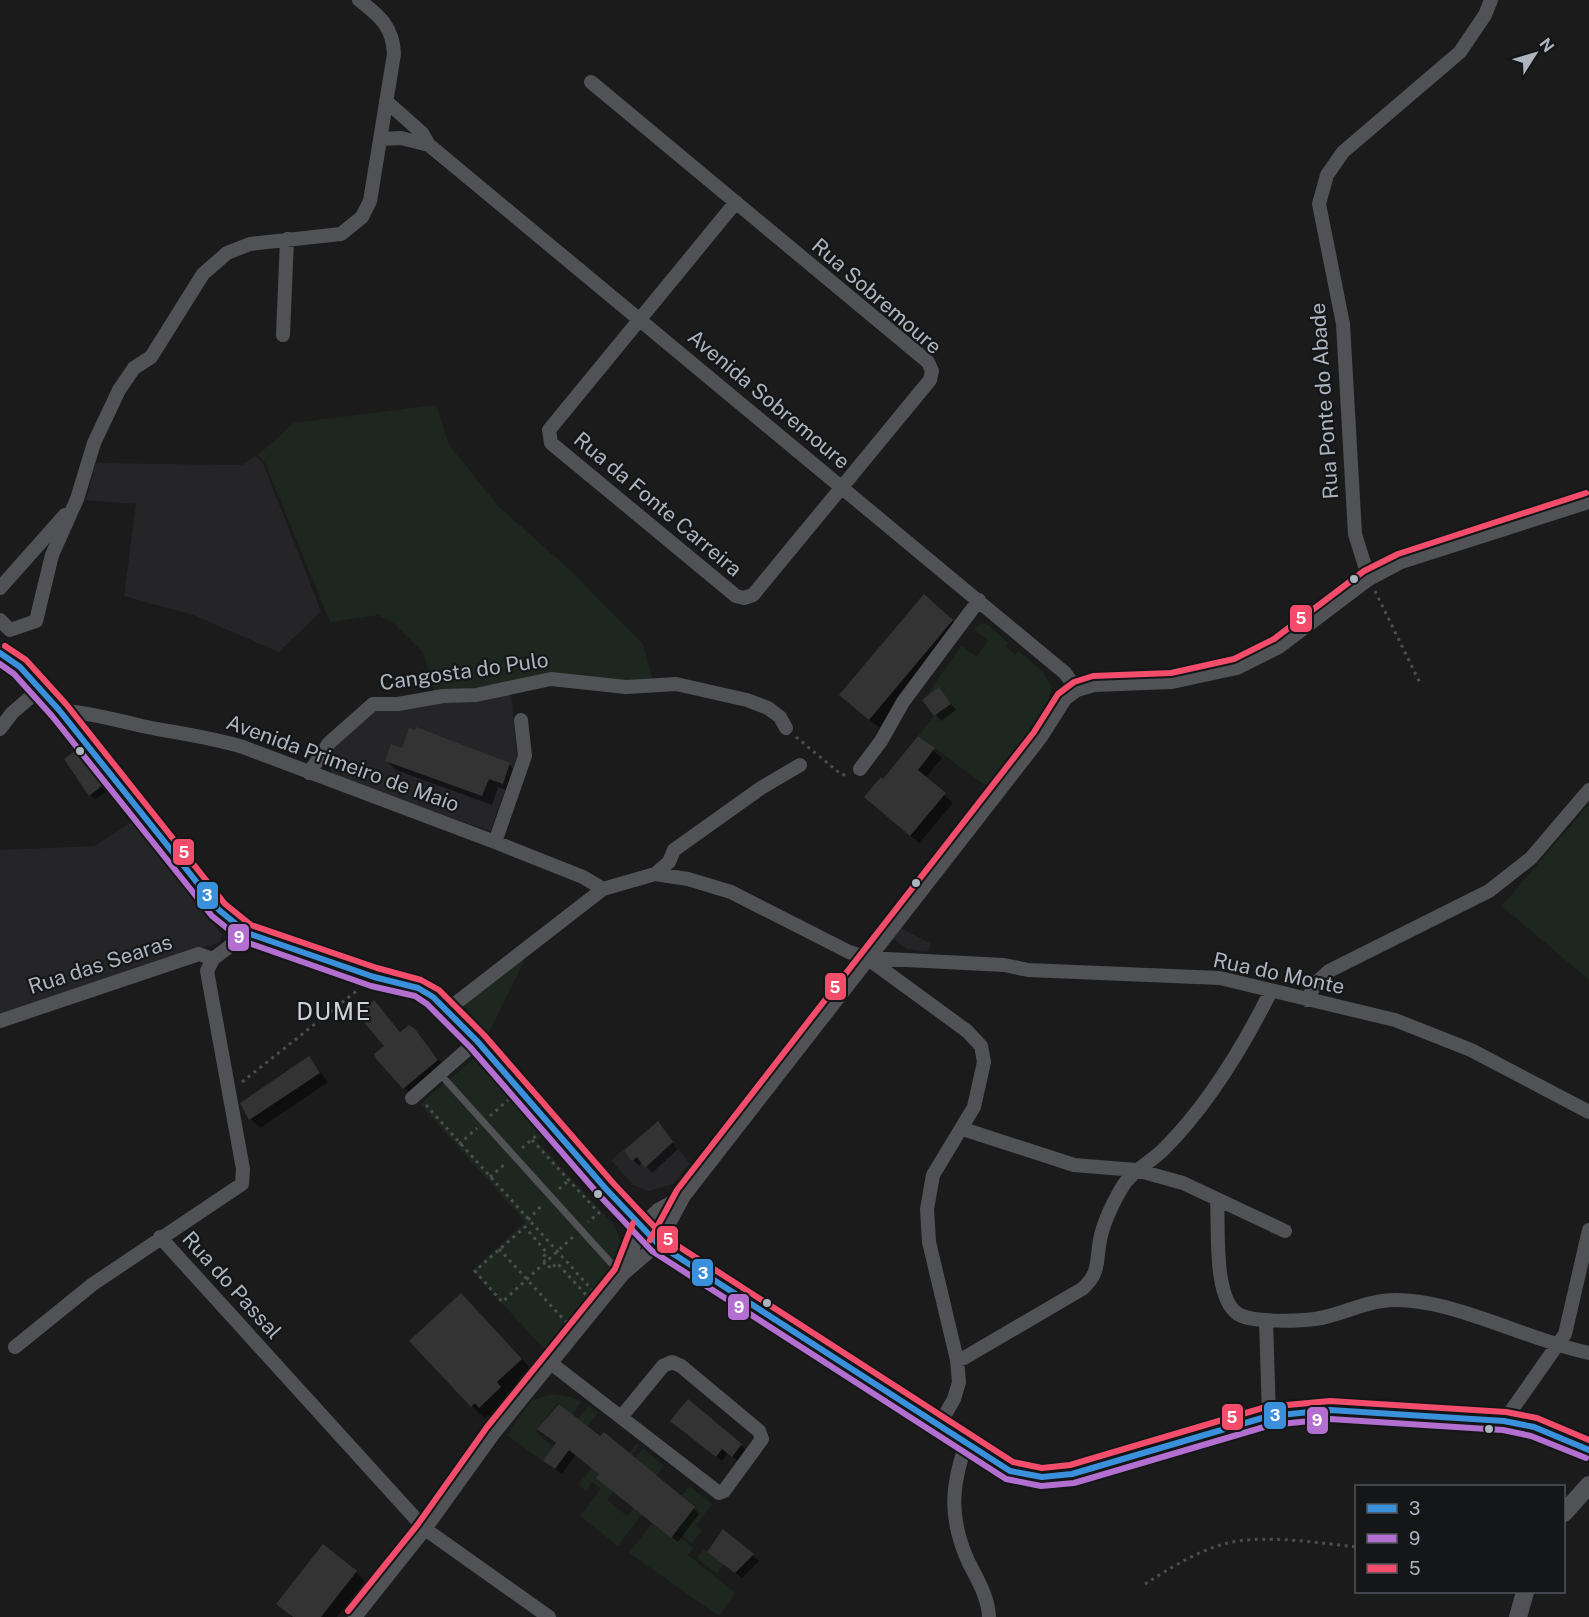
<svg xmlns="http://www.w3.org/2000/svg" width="1589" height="1617" font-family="'Public Sans',sans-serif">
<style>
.built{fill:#252528}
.green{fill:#1e271f}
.shadow{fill:#0007}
.building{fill:#333334}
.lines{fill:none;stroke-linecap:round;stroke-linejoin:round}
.path{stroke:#4b4d50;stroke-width:3;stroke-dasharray:3 4.5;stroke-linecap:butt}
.service{stroke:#505255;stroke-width:7}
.minor{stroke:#505255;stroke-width:14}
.tertiary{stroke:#505255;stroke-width:18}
.bus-1-casing{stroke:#151618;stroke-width:10}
.bus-2-casing{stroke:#151618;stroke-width:10}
.bus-3-casing{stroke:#151618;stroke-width:10}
.bus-1{stroke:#3a90db;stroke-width:6}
.bus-2{stroke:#b36fd0;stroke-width:6}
.bus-3{stroke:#f44d6c;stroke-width:6}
.bus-dot{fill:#acb4be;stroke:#151618;stroke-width:2}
.labels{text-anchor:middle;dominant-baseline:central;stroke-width:4.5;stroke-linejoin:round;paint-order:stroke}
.street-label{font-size:21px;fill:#acb4be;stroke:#151618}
.quarter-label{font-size:24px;letter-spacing:1.5px;fill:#cdd2d9;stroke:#151618}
.line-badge{stroke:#151618;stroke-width:2}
.badge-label{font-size:16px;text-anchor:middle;font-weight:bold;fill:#fff}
</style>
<rect width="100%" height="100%" fill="#1b1b1c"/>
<path class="built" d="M255,456L263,463L321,611L279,652L193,615L124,596L136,504L86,500L96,463L241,465Z
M511,692L517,757L490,831L333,776L330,768L326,758L336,743L375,709Z
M132,822L222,934L220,942L0,1013V850L94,846Z
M899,927L931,944L927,952L907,949L891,937Z
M658,1121L690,1164L673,1184L648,1191L633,1185L611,1160Z"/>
<path class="green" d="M436,405L449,445L499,507L571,571L643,644L654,683L569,677L476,690L434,692L424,653L393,623L378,615L330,622L265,463L258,455L294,423Z
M981,623L988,625L1008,643L1005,646L1015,655L1018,651L1041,670L1052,687L1042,726L992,790L918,736L934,716L951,704L939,687L925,698L961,646L977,657L988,640L973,629Z
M1589,804V980L1502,906Z
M534,941L487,1036L460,1000Z
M476,1057L544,1134L537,1141L611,1222C623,1238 624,1252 613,1269L548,1353L472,1271L525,1222L420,1104Z
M552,1394L571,1397L581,1402L572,1415L558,1402L535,1432L557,1449L588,1405L598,1413L560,1462L548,1454L543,1461L507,1435L531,1401Z
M637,1443L639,1445L618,1473L624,1478L607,1500L627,1516L634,1508L642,1514L618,1546L580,1516L601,1489L592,1482L586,1491L578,1485L593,1466L610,1478Z
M643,1448L664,1466L656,1476L624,1473Z
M689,1486L712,1504L696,1525L702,1530L692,1543L676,1531L681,1497Z
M652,1523L671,1538L675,1533L693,1548L688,1555L735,1593L719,1616L629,1553Z
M704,1549L724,1564L717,1574L697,1558Z"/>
<path class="shadow" d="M952,621L961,630L880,728L850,704Z
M944,695L956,710L941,721L924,700Z
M918,738L942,758L925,778L953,803L919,843L874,805L883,781Z
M403,750L509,764L519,774L512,792L498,787L492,805L396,770L387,761Z
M80,757L106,792L95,799L90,795Z
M374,1002L402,1033L414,1030L450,1074L417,1101L378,1060L386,1046Z
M309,1058L328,1082L260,1128L251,1119L242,1103Z
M658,1123L678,1149L652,1173L643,1162L639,1166L633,1160Z
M473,1307L534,1372L508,1396L513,1401L493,1419L488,1415L484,1418L472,1406Z
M678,1426L741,1445L746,1450L738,1461L728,1453L722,1461Z
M545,1435L694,1508L699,1514L678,1542L603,1483L600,1474L576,1454L562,1474L551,1466L545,1461L557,1444Z
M723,1531L759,1561L742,1578L715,1557Z
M356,1572L365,1581L337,1617H292L278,1604Z"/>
<path class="building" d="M924,594L953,620L869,720L839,695Z
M939,687L951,704L934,716L922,700Z
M416,727L510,763L503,784L489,779L482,796L385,761L391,744L402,748L409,728L415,730Z
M918,736L935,748L918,770L946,793L910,836L864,797L881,777L883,779Z
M76,750L102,786L89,796L64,759Z
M374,1000L400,1032L409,1025L415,1029L438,1060L403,1089L377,1060L374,1054L384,1046L357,1014Z
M309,1056L320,1073L249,1120L240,1103Z
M658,1121L673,1142L645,1168L637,1157L632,1161L624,1151Z
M461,1293L522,1359L497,1382L501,1387L479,1408L475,1403L471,1407L409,1341Z
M688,1399L742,1444L732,1457L722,1449L716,1457L670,1421Z
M559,1404L600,1436L604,1432L695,1507L671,1538L596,1478L599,1474L569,1450L555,1469L543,1461L556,1443L537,1429Z
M723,1529L754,1554L735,1573L707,1552Z
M323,1544L357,1571L321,1617H293L276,1604Z"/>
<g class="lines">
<path class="path" d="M1375,591L1421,685
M796,737L842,775L848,774
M242,1082L359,989
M426,1105L593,1291
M490,1116L508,1100
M532,1140L599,1213L588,1222
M459,1144L477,1128
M522,1148L537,1135
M490,1177L506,1163
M559,1189L569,1180
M528,1220L543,1204
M573,1237L502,1302L475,1271L525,1227L547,1253L542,1258L551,1269L557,1263L587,1296
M499,1249L567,1323
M1145,1584C1175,1565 1210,1543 1246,1540C1282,1537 1321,1543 1356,1547"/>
<path class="service" d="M440,1074L611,1263"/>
<path class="minor" d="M591,82L928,362L932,371L930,380L753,595L744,598L736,596L551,443L549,430L736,202
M386,101L422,133L429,145L1065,673L1077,690
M381,139L401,138L429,145
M283,335L287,239
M1369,579L1355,534L1343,324L1319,204L1327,175L1343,152L1460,52L1485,15L1491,0
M0,588L65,515
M0,620L10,630L36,621L52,555L77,499L94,443L119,390L134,368L151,357L203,274L227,253L250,244L341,234L362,217L370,201L394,54C393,27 380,16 359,0
M59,710C88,713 114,719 142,726C176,733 210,737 243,747L495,842L583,877L603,889
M0,729L12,713L40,689
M860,769L881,741L903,702L979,600
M309,773L329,743L373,704H398L443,696L476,695L551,679L626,687L676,684L747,700L768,708L780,717L786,728
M495,842L525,756L521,720
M655,874L669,862L674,850L761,788L800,765
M867,958L967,1031L981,1046L984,1062L974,1107L933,1175L927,1209L929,1242L957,1360L959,1382L954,1399L939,1425
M1307,1000L1316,983L1329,971L1489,891L1531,858L1589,790
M447,1010L603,889L655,874L688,879L731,892L849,952L867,958L1004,965L1028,970L1220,978L1395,1020L1471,1050L1589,1112
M0,1021L199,954L213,959
M412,1098L477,1041
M963,1129L1074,1165L1136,1170L1183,1183L1285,1231
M1217,1201C1219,1229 1213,1298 1238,1314C1252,1323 1299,1321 1315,1319C1338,1316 1359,1304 1382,1301C1440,1292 1528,1341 1589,1353
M160,1237L425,1529L549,1617
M624,1273L641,1226L658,1210L684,1196
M1266,1320L1269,1416
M15,1347L93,1284L242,1184L243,1169L207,971L213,959L247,933
M957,1360L964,1358L1082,1289C1100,1274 1096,1261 1100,1240C1103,1224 1113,1203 1121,1189C1131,1171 1150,1163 1164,1149C1209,1104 1243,1047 1271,991
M552,1364L719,1493L724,1491L762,1439L759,1431L681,1366L672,1362L663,1366L622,1416
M1504,1421L1565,1334L1589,1230
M966,1444C951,1487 949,1518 968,1561C977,1579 988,1596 989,1617
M355,1617L425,1529L494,1433L623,1274L658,1244L684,1196L1041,737L1065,699L1077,690L1094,685L1172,682L1237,668L1279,647L1369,579L1401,562L1589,502"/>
<path class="tertiary" d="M0,653L20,667L59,710L219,910L247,933L374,977L418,988L433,997L477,1041L606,1189L658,1244L1010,1471L1042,1477L1072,1474L1269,1416L1330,1410L1504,1421L1534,1427L1589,1450
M1564,1513L1589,1485
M1518,1617L1525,1592"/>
<defs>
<path id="bus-1" d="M0,653L20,667L59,710L219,910L247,933L374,977L418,988L433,997L477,1041L606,1189L658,1244L1010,1471L1042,1477L1072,1474L1269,1416L1330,1410L1504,1421L1534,1427L1589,1450"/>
<path id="bus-2" d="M0,664L14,674L52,716L212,916L243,941L371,986L415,996L427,1004L470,1047L599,1195L652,1251L1006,1479L1041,1486L1074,1483L1271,1425L1330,1419L1503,1430L1531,1436L1586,1458"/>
<path id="bus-3" d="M5,646L26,660L66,704L225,904L251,925L377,968L421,980L439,990L484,1035L613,1183L664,1237L1013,1462L1042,1468L1070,1465L1266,1407L1330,1401L1506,1412L1537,1418L1589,1440
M650,1240L677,1190L1034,732L1058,694L1074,682L1093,676L1171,673L1234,659L1274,639L1364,571L1398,554L1586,493
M348,1611L418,1524L487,1427L615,1269L633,1223"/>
</defs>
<use href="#bus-1" class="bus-1-casing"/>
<use href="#bus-2" class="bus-2-casing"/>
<use href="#bus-3" class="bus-3-casing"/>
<use href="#bus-1" class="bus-1"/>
<use href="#bus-2" class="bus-2"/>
<use href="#bus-3" class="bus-3"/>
</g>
<g class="bus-dot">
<circle cx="1354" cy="579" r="5"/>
<circle cx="80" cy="751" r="5"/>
<circle cx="916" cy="883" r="5"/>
<circle cx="598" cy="1194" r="5"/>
<circle cx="767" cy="1303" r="5"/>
<circle cx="1489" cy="1429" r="5"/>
</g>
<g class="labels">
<g class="street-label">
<text transform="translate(877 296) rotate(41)">Rua Sobremoure</text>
<text transform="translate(769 399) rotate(40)">Avenida Sobremoure</text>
<text transform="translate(1324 401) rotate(-94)">Rua Ponte do Abade</text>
<text transform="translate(658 504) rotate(40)">Rua da Fonte Carreira</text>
<text transform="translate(464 671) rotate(-8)">Cangosta do Pulo</text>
<text transform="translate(343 763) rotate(20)">Avenida Primeiro de Maio</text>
<text transform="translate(100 964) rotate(-18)">Rua das Searas</text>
<text transform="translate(1279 973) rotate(12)">Rua do Monte</text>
<text transform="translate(232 1285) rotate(48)">Rua do Passal</text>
</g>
<g class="quarter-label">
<text x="334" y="1011">DUME</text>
</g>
</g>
<g class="line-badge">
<rect x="1289" y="604" width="24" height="29" rx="6" fill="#f44d6c"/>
<rect x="172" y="838" width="23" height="28" rx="6" fill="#f44d6c"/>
<rect x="196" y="881" width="23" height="29" rx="6" fill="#3a90db"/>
<rect x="227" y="923" width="23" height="29" rx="6" fill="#b36fd0"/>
<rect x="824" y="972" width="23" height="29" rx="6" fill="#f44d6c"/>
<rect x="656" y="1225" width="23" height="29" rx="6" fill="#f44d6c"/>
<rect x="691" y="1258" width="23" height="29" rx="6" fill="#3a90db"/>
<rect x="727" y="1293" width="23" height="28" rx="6" fill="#b36fd0"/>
<rect x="1263" y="1401" width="24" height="29" rx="6" fill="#3a90db"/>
<rect x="1221" y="1403" width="23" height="28" rx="6" fill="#f44d6c"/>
<rect x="1306" y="1406" width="23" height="29" rx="6" fill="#b36fd0"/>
</g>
<g class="badge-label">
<text x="1301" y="624">5</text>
<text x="184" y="858">5</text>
<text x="207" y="901">3</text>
<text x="239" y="943">9</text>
<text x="835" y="993">5</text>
<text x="668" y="1245">5</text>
<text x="703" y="1279">3</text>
<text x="739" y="1313">9</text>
<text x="1275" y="1421">3</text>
<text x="1232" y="1423">5</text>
<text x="1317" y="1426">9</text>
</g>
<rect x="1355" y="1485" width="210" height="108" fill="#151618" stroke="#51555a" stroke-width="1.5"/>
<rect x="1367" y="1504" width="30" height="9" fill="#3a90db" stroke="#51555a" stroke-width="1.5"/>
<text x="1409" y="1515" font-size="18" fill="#acb4be">3</text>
<rect x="1367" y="1534" width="30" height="9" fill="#b36fd0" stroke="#51555a" stroke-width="1.5"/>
<text x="1409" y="1545" font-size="18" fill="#acb4be">9</text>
<rect x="1367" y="1564" width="30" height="9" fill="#f44d6c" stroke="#51555a" stroke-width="1.5"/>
<text x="1409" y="1575" font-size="18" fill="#acb4be">5</text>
<g transform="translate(1535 54) rotate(53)" stroke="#151618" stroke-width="4.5" paint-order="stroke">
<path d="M0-4.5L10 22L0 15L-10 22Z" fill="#acb4be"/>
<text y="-9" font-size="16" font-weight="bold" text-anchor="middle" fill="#acb4be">N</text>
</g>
</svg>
